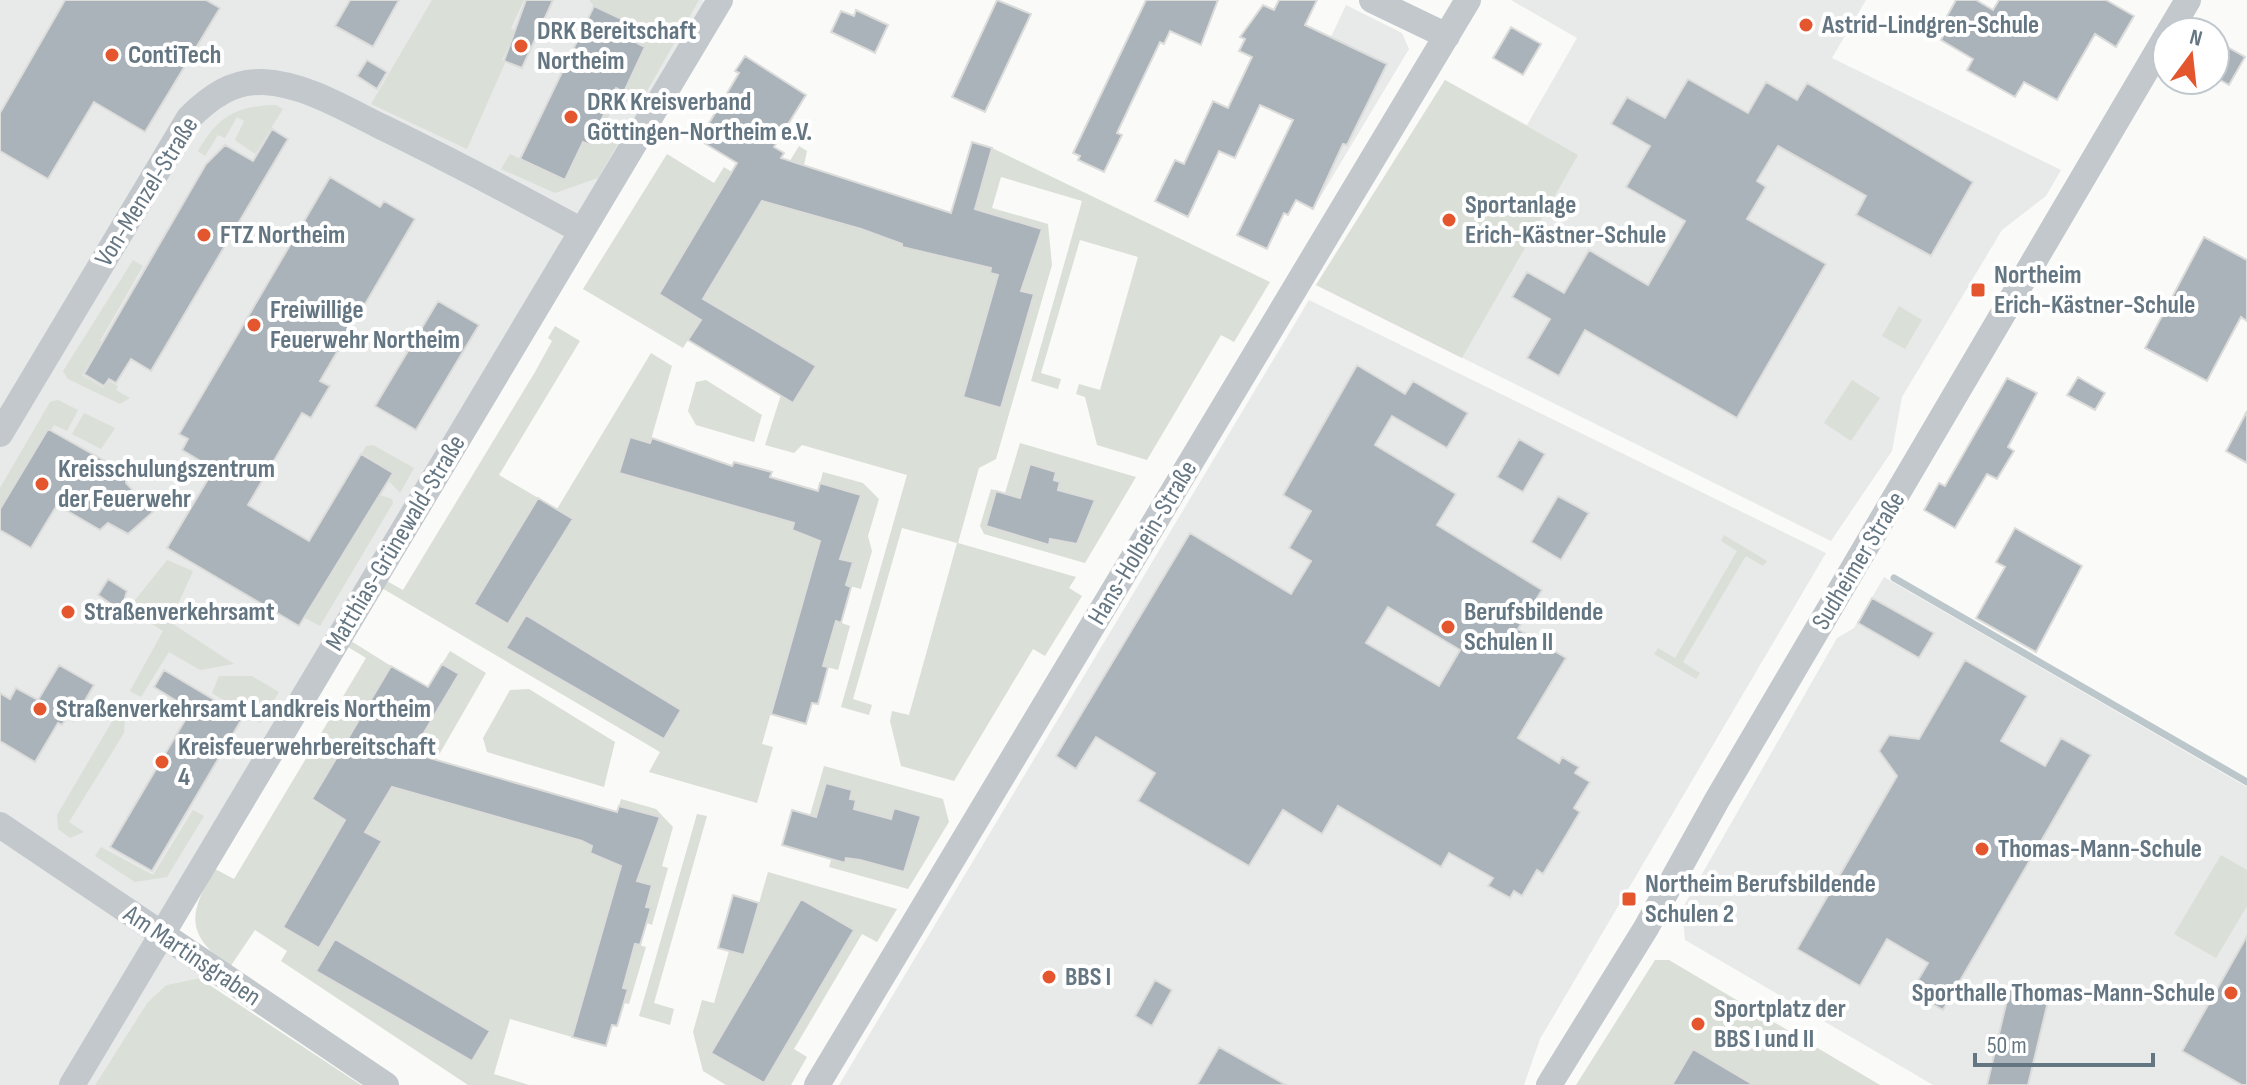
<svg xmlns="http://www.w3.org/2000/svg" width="2247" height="1085" font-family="'Sofia Sans Condensed',sans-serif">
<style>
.built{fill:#e8e9e9}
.green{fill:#dadfd7}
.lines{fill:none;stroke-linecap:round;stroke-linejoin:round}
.stream{stroke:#bbc7cb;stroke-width:7}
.building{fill:#aab3b9;stroke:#dcdcda;stroke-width:2;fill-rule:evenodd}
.street{stroke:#c3c8cc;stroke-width:26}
.poi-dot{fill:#e4572e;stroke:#fff;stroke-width:3}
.labels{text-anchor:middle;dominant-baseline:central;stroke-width:8;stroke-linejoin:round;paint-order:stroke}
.poi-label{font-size:26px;font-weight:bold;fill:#657683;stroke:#fff;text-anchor:start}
.street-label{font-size:26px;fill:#657683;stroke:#fff}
</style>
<rect width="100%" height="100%" fill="#fafaf8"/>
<path class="built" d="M0,0H703L707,11L150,939L203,974L200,978L166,985L147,1003L95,1085H0Z
M1511,0H1866L1832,58L2061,170L2046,196L2002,230L1902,397L1892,451L1831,541L1316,285L1445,80L1527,125L1577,38Z
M1346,5L1402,33L1409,49L1313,209L1262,184Z
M1309,300L1826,553L1540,1039L1524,1085H839Z
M1884,577L2247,787V1085H1933L1685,940L1682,909L1837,638L1854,628Z"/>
<path class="green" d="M432,0H524L511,28L515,31L502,60L505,63L467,149L371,104Z
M589,0H699L636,110L617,100L605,124L623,135L598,178L555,193L501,169L510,154L565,180L583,142L590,144L616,88L624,91L645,47L637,43L643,29L594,6Z
M1445,80L1578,155L1462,358L1316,285Z
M276,105L283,109L255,154L235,140L244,121L237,117L225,138L218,135L205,156L198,151C218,117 235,106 276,105Z
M799,146L807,151L804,165L951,213L978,198L992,148L1270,282L1234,342L1221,335L1147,460L1097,445L1085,397L1076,394L1079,384L1100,390L1138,257L1080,240L1041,373L1061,379L1058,389L1031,381L1082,201L1001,177L992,208L1048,224L1052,265L996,459L979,468L958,543L1076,577L1069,588L1082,596L1045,656L1033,649L954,781L901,766L890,721L892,711L909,715L957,543L902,528L853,699L872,705L869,715L841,707L907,475L802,445L794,453L765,445L781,395L794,402L815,366L711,303L683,348L583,289L667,154L714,183L724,167L769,195Z
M133,260L143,266L100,341L106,345L98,360L92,357L82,375L104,388L109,381L118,386L116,390L130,398L120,404L68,379L63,371Z
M1899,306L1922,320L1905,349L1882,336Z
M555,326L580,341L499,475L557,509L651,353L672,366L650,443L630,437L620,473L794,523L792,530L820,541L762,744L773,747L757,803L649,772L660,752L380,587L385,580L403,590L535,372L552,341L548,338Z
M706,380L762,415L754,442L696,425L688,411L696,382Z
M1852,380L1880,398L1851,441L1824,423Z
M58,400L78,410L67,431L54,425L0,516V488L50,402Z
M84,413L115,428L101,449L72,434Z
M1020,443L1136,477L1085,563L984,534L980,526L991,489L1005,493Z
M373,445L414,468L400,493L389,481L393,473L362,453L366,446Z
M823,472L863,483L879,499L868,536L872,551L861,589L846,585L853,563L840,559L860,495L820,483Z
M380,495L392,499L393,503L320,626L305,618Z
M1724,535L1767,561L1763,566L1746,556L1741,564L1683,662L1700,673L1696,679L1654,654L1658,648L1675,658L1737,551L1721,541Z
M167,560L193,571L170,622L234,664L200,670L169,652L141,697L130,691L163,631L128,609Z
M836,621L850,626L838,670L823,666Z
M351,641L391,666L312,800L365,831L459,674L442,664L450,651L486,673L436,760L423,757L412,793L582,841L592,846L591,853L621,866L572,1037L510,1019L494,1074L529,1085H468L281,961L287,951L255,930L230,967C185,934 188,914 215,869L234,879L366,658L348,647Z
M219,676H252L279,692L260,723L212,693Z
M529,689L615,742L604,787L487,752L483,738L510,690Z
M120,708L125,716L124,733L69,822L84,832L70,838L58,829L57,815Z
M824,766L943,799L949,822L908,889L829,867L831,860L844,863L846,858L859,860L852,814L856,801L850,799L852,790L826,783L817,818L810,815Z
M621,799L656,809L673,827L662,866L668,868L652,925L647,923L651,908L646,907L652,886L637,881L660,817L619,806Z
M193,810L204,816L167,877L135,882L95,856L101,847L153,875Z
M697,814L707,816L654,1003L674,1009L670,1025L639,1016Z
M2221,855L2247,870V906L2216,958L2174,934Z
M768,872L897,909L877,942L862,934L794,1049L807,1057L791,1085H726L703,1071L693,1032L702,1000L714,1003L729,951L744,955Z
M635,944L646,947L629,1004L624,1003L628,990L623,988Z
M1655,960H1669L1880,1085H1576Z
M200,978L211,986L361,1085H95L147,1003L166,985Z"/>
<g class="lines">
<path class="stream" d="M1894,578L2247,782"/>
</g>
<path class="building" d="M65,0H206L220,8L145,132L94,102L48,179L0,151V113Z
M350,0H399L373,47L335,26Z
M526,0H553L522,68L504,61Z
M997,0L1031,14L985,112L952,97Z
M1146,0H1218L1201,45L1170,31L1164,44L1160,42L1117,133L1122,135L1104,172L1078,160L1080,156L1073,153Z
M1279,0H1317L1305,25L1387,64L1347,145L1343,144L1313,209L1296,200L1288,215L1284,213L1267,249L1237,235L1293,120L1260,105L1235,158L1219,151L1188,217L1155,201L1175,160L1184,164L1213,101L1228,108L1252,57L1239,51L1245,39L1240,37L1263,5L1274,10Z
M1956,0H1976L1993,10L1999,0H2106L2134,16L2116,47L2095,34L2057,100L2024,82L2015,97L1967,70L1973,59L1941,40L1946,30L1941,27Z
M594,6L643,29L637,43L645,47L624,92L616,88L590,145L583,142L565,180L520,159Z
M856,10L888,25L875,53L831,32L841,11L854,16Z
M1511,27L1541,44L1523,75L1493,58Z
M2215,40L2245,57L2229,85L2215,77Z
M745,56L806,95L774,147L784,153L781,158L951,213L972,142L992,148L975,209L1042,229L1021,291L1034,294L1001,408L963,397L998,275L990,273L991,268L902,247V244L861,229L762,201L703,299L816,366L793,403L688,340L701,320L659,294L737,163L699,140L739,73L735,71Z
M367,60L387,72L377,89L357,76Z
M1688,79L1748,113L1766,82L1797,100L1807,83L1973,182L1931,256L1856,215L1866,196L1778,146L1757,181L1766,187L1747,219L1826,264L1737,418L1585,330L1559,376L1527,358L1550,319L1512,297L1527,272L1564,293L1589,250L1648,285L1685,221L1626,187L1650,146L1611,124L1627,97L1665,118Z
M272,129L288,139L151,371L131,359L116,383L109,379L104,386L84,374L206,164L225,145L253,161Z
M330,177L380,207L384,201L415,219L320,381L330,386L311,418L302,413L248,505L309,541L361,454L393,473L299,626L167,548L214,469L182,450L188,439L179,434Z
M2204,237L2247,260V321L2241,317L2207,381L2145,348Z
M438,301L479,325L416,430L375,406Z
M1357,365L1405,394L1413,381L1468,413L1447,448L1392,416L1375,445L1456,494L1437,525L1542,590L1518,629L1566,658L1518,738L1559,763L1562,757L1579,767L1575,773L1590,782L1574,808L1580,812L1567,834L1543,874L1537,870L1522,896L1514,891L1510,898L1488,886L1493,878L1449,853L1441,867L1338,806L1322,834L1283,810L1249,866L1138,801L1155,773L1096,737L1076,769L1056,756L1190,533L1291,594L1311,561L1289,548L1311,511L1283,495ZM1388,607L1460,650L1439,686L1366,643Z
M2078,377L2105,393L2095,410L2067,395Z
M2007,378L2037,393L2008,447L2014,451L1997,479L1987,474L1955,528L1924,510L1939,483L1945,486Z
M2247,411V463L2226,451Z
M48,429L128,474L126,483L153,512L128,534L108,523L100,530L57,505L31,548L0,530V509Z
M630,437L650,443L652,438L732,466L734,462L772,472L770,477L818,491L820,483L861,495L840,559L853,562L846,585L851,587L841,623L836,621L823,666L828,667L818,704L812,703L806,724L771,714L820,541L792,530L794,523L619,473Z
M1519,439L1545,454L1523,492L1497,477Z
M1030,464L1056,472L1054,480L1060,482L1058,490L1095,500L1077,544L1050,539L1049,545L986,526L996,491L1020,498Z
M1558,496L1589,513L1561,560L1531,542Z
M538,498L573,519L508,624L474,604Z
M2015,528L2082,566L2036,652L1976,618L2005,567L1996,562Z
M108,579L127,591L121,611L98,595Z
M1872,598L1934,633L1919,658L1858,623Z
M526,615L681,710L664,739L506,648Z
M1965,660L2027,696L2001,741L2045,766L2061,738L2091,755L1943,1010L1911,992L1928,963L1887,939L1860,986L1797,949L1897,776L1879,751L1889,735L1919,739Z
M442,664L459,674L412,753L617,812L619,806L660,817L637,881L652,885L646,907L651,908L640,945L635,944L623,988L628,989L617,1026L612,1025L606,1046L572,1037L621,866L590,853L592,846L582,841L392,787L365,832L382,841L319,948L283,927L345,820L312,799L391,666L428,687Z
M59,665L94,685L73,721L67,717L62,725L58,723L35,762L0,741V693L10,699L16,688L38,700Z
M164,670L243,717L152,871L110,847L191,710L154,687Z
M826,783L852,790L850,799L856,800L854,809L891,819L894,808L921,816L904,872L860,860L846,858L845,863L782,845L792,810L816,817Z
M733,895L759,903L744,955L718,948Z
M801,899L854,930L764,1083L711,1053Z
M2247,936V1085H2242L2182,1051Z
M335,939L490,1031L472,1061L316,971Z
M1155,980L1172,990L1152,1026L1135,1016Z
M2011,983L2050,993L2028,1085H1987Z
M1219,1047L1286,1085H1197Z
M1693,1049L1725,1068L1754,1085H1672Z"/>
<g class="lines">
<path class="street" d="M1372,0L1447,36
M2169,32L2188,0
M0,434L189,118C210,97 232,81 263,82C305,84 345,109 382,127C450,160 516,195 582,231
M0,825L386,1085
M72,1085L720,0
M817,1085L1468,0
M1549,1085L1646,928L1717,800L2167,35"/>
</g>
<g class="poi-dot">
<circle cx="1806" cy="25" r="8"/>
<circle cx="521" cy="46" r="8"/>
<circle cx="112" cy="55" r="8"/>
<circle cx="571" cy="117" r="8"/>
<circle cx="1449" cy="220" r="8"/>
<circle cx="204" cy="235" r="8"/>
<rect x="1970" y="282" width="16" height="16" rx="4"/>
<circle cx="254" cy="325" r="8"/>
<circle cx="42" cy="484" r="8"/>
<circle cx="68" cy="612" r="8"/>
<circle cx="1448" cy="627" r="8"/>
<circle cx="40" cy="709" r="8"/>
<circle cx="162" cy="762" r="8"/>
<circle cx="1982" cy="849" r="8"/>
<rect x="1621" y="891" width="16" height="16" rx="4"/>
<circle cx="1049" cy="977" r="8"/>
<circle cx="2231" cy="993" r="8"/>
<circle cx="1698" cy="1024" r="8"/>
</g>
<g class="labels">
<g class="poi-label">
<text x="1822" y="25">Astrid-Lindgren-Schule</text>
<text x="537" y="31">DRK Bereitschaft<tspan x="537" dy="30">Northeim</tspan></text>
<text x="128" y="55">ContiTech</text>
<text x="587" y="102">DRK Kreisverband<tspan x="587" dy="30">Göttingen-Northeim e.V.</tspan></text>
<text x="1465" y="205">Sportanlage<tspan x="1465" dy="30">Erich-Kästner-Schule</tspan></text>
<text x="220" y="235">FTZ Northeim</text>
<text x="1994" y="275">Northeim<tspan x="1994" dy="30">Erich-Kästner-Schule</tspan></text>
<text x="270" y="310">Freiwillige<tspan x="270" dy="30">Feuerwehr Northeim</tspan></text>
<text x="58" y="469">Kreisschulungszentrum<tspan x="58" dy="30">der Feuerwehr</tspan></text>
<text x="84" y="612">Straßenverkehrsamt</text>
<text x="1464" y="612">Berufsbildende<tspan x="1464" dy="30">Schulen II</tspan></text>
<text x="56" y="709">Straßenverkehrsamt Landkreis Northeim</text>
<text x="178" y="747">Kreisfeuerwehrbereitschaft<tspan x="178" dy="30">4</tspan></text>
<text x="1998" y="849">Thomas-Mann-Schule</text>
<text x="1645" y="884">Northeim Berufsbildende<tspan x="1645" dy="30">Schulen 2</tspan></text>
<text x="1065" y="977">BBS I</text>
<text x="2215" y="993" text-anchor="end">Sporthalle Thomas-Mann-Schule</text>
<text x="1714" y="1009">Sportplatz der<tspan x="1714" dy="30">BBS I und II</tspan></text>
</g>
<g class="street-label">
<text transform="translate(147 192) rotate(-58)">Von-Menzel-Straße</text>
<text transform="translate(396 543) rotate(-59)">Matthias-Grünewald-Straße</text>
<text transform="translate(1143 543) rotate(-59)">Hans-Holbein-Straße</text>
<text transform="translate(1859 561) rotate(-59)">Sudheimer Straße</text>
<text transform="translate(192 956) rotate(34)">Am Martinsgraben</text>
</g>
</g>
<g transform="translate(2191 56) rotate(15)"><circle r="38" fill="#ffffff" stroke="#c1c8cd" stroke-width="2"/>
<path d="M0-6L14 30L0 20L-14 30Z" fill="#e4572e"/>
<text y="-12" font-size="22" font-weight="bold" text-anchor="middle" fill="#657683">N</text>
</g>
<path d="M1975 1053v12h178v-12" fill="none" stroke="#657683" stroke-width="4"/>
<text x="1987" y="1053" font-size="24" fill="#657683" stroke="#ffffff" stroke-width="6" paint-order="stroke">50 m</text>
</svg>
